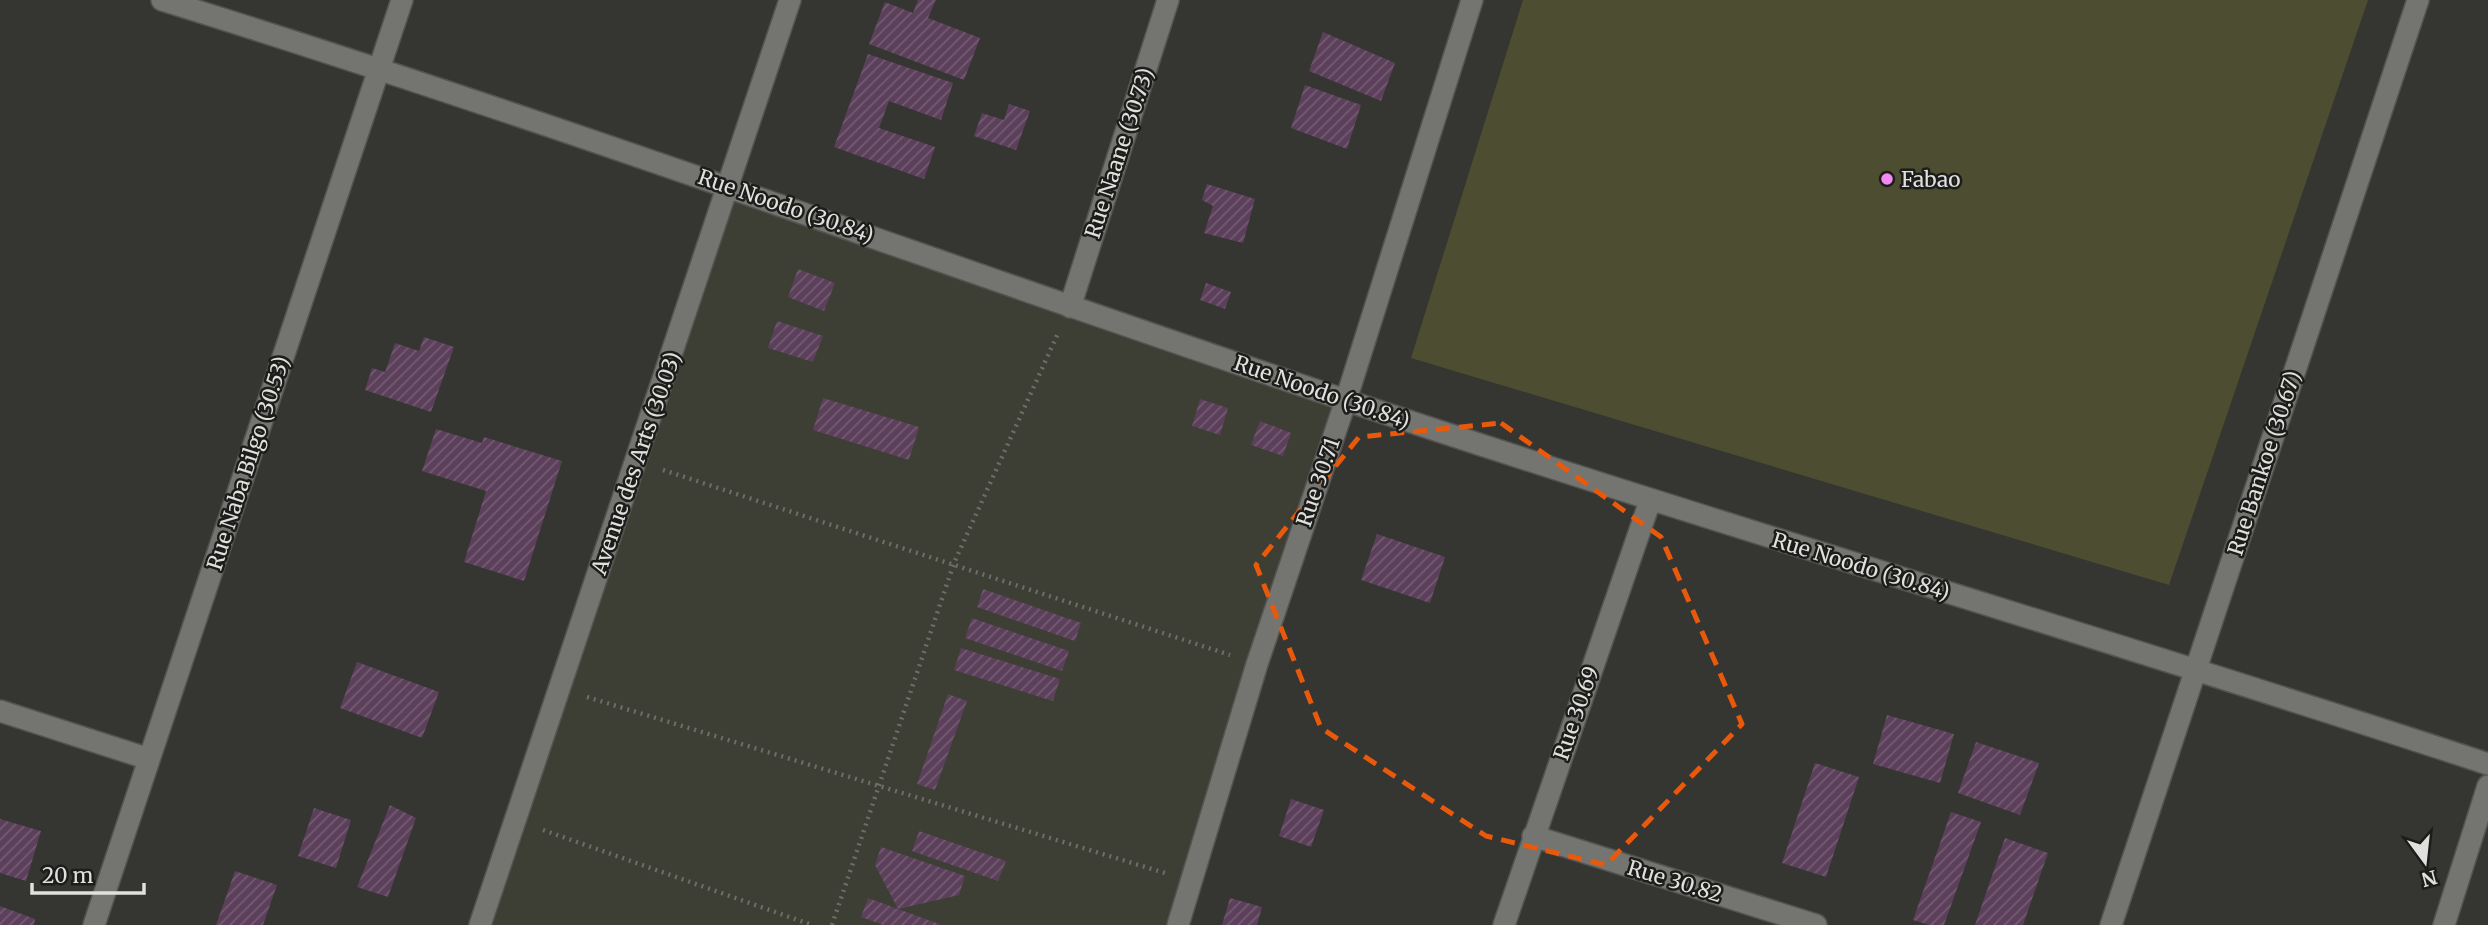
<svg xmlns="http://www.w3.org/2000/svg" width="2488" height="925" font-family="Merriweather,serif">
<style>
.built{fill:#3d3e34}
.grass{fill:#4d4e31}
.building{fill:url(#building-hatch)}
.lines{fill:none;stroke-linecap:round;stroke-linejoin:round}
.street-casing{stroke:#535350;stroke-width:24}
.secondary-casing{stroke:#535350;stroke-width:24}
.path{stroke:#6d6d6a;stroke-width:4.5;stroke-dasharray:2 5;stroke-linecap:butt}
.street{stroke:#747570;stroke-width:21}
.secondary{stroke:#747570;stroke-width:21}
.marked{fill:none;stroke:#e8590c;stroke-width:5;stroke-dasharray:14 9;stroke-linejoin:round}
.poi-dot{fill:#f38af2;stroke:#1c1c1a;stroke-width:2.5}
.labels{text-anchor:middle;dominant-baseline:central;stroke-width:5;stroke-linejoin:round;paint-order:stroke}
.street-label{font-size:21px;fill:#e0e1de;stroke:#1c1c1a}
.poi-label{font-size:21px;fill:#e0e1de;stroke:#1c1c1a;text-anchor:start}
</style>
<defs>
<pattern id="building-hatch" width="6" height="6" patternUnits="userSpaceOnUse" patternTransform="scale(1.75)"><rect width="6" height="6" fill="#5c405b"/><path d="M-1 1l2-2M0 6l6-6M5 7l2-2" fill="none" stroke="#735b72"/></pattern>
</defs>
<rect width="100%" height="100%" fill="#353531"/>
<path class="built" d="M730,186L1346,400L1178,925H480Z"/>
<path class="grass" d="M1523,0H2368L2169,585L1411,358Z"/>
<path class="building" d="M918,0H936L928,18L980,38L964,80L869,44L885,2L913,13Z
M1323,32L1395,63L1381,101L1309,71Z
M868,54L953,83L941,120L889,101L879,128L935,147L924,179L834,147Z
M1305,85L1361,105L1347,149L1291,128Z
M1009,104L1030,111L1016,150L974,136L982,113L1004,120Z
M1207,184L1255,199L1243,243L1204,233L1213,206L1202,200Z
M798,269L835,283L824,311L788,297Z
M1206,283L1231,292L1225,309L1200,300Z
M777,321L823,336L813,362L768,348Z
M424,337L454,347L431,412L365,390L372,368L385,372L395,343L419,351Z
M823,398L919,427L909,460L813,430Z
M1200,399L1228,408L1220,435L1192,426Z
M1260,421L1291,433L1283,456L1251,445Z
M436,429L482,443L484,437L562,461L524,581L464,562L486,491L422,471Z
M1377,534L1445,557L1430,603L1361,580Z
M983,589L1081,623L1075,641L977,607Z
M972,618L1069,651L1062,671L965,638Z
M961,648L1060,679L1053,701L954,670Z
M357,662L439,692L422,738L340,708Z
M948,694L967,701L935,790L917,784Z
M1887,715L1954,734L1940,783L1873,764Z
M1976,742L2039,763L2020,815L1958,793Z
M1815,763L1859,777L1826,877L1782,863Z
M1291,799L1324,810L1311,847L1279,836Z
M390,805L416,818L388,897L357,887Z
M314,808L351,820L336,868L298,856Z
M1951,812L1981,822L1944,925H1929L1913,920Z
M0,819L41,831L26,881L0,873Z
M919,831L1006,861L998,881L912,851Z
M2005,838L2048,853L2023,925H1975Z
M881,847L965,876L959,895L898,909L942,925H883L861,917L868,898L898,909L875,865Z
M235,871L277,885L263,925H216Z
M1230,898L1262,907L1257,925H1222Z
M0,906L35,919L34,925H0Z"/>
<g class="lines">
<defs>
<path id="street" d="M162,0C562,124 954,269 1351,402C1728,528 2110,639 2488,764
M1070,307L1168,0
M0,711L149,759
M1533,836L1816,925
M94,925L402,0
M1178,925L1257,664L1346,400L1472,0
M1504,925L1650,501
M2111,925L2418,0
M2444,925L2488,786"/>
<path id="secondary" d="M480,925L790,0"/>
</defs>
<use href="#street" class="street-casing"/>
<use href="#secondary" class="secondary-casing"/>
<path class="path" d="M663,470L1230,655
M587,697L1165,873
M543,830L812,925
M832,925L954,563L1059,331"/>
<use href="#street" class="street"/>
<use href="#secondary" class="secondary"/>
</g>
<path class="marked" d="M1501,423L1661,537L1742,724L1606,865L1486,836L1321,728L1256,565L1359,437Z"/>
<circle class="poi-dot" cx="1887" cy="179" r="7"/>
<g class="labels">
<g class="street-label">
<text transform="translate(1119 153) rotate(-72)">Rue Naane (30.73)</text>
<text transform="translate(786 206) rotate(19)">Rue Noodo (30.84)</text>
<text transform="translate(1322 392) rotate(19)">Rue Noodo (30.84)</text>
<text transform="translate(248 463) rotate(-72)">Rue Naba Bilgo (30.53)</text>
<text transform="translate(636 463) rotate(-71)">Avenue des Arts (30.03)</text>
<text transform="translate(2264 463) rotate(-72)">Rue Bankoe (30.67)</text>
<text transform="translate(1318 482) rotate(-71)">Rue 30.71</text>
<text transform="translate(1861 566) rotate(17)">Rue Noodo (30.84)</text>
<text transform="translate(1576 713) rotate(-71)">Rue 30.69</text>
<text transform="translate(1675 881) rotate(17)">Rue 30.82</text>
</g>
<g class="poi-label">
<text x="1901" y="179">Fabao</text>
</g>
</g>
<g transform="translate(2425 862) rotate(165)" stroke="#1c1c1a" stroke-width="5" paint-order="stroke">
<path d="M0-5L12 26L0 18L-12 26Z" fill="#e0e1de"/>
<text y="-10" font-size="19" font-weight="bold" text-anchor="middle" fill="#e0e1de">N</text>
</g>
<path d="M32 883v10h112v-10" fill="none" stroke="#e0e1de" stroke-width="3.5"/>
<text x="42" y="883" font-size="21" fill="#e0e1de" stroke="#1c1c1a" stroke-width="5" paint-order="stroke">20 m</text>
</svg>
